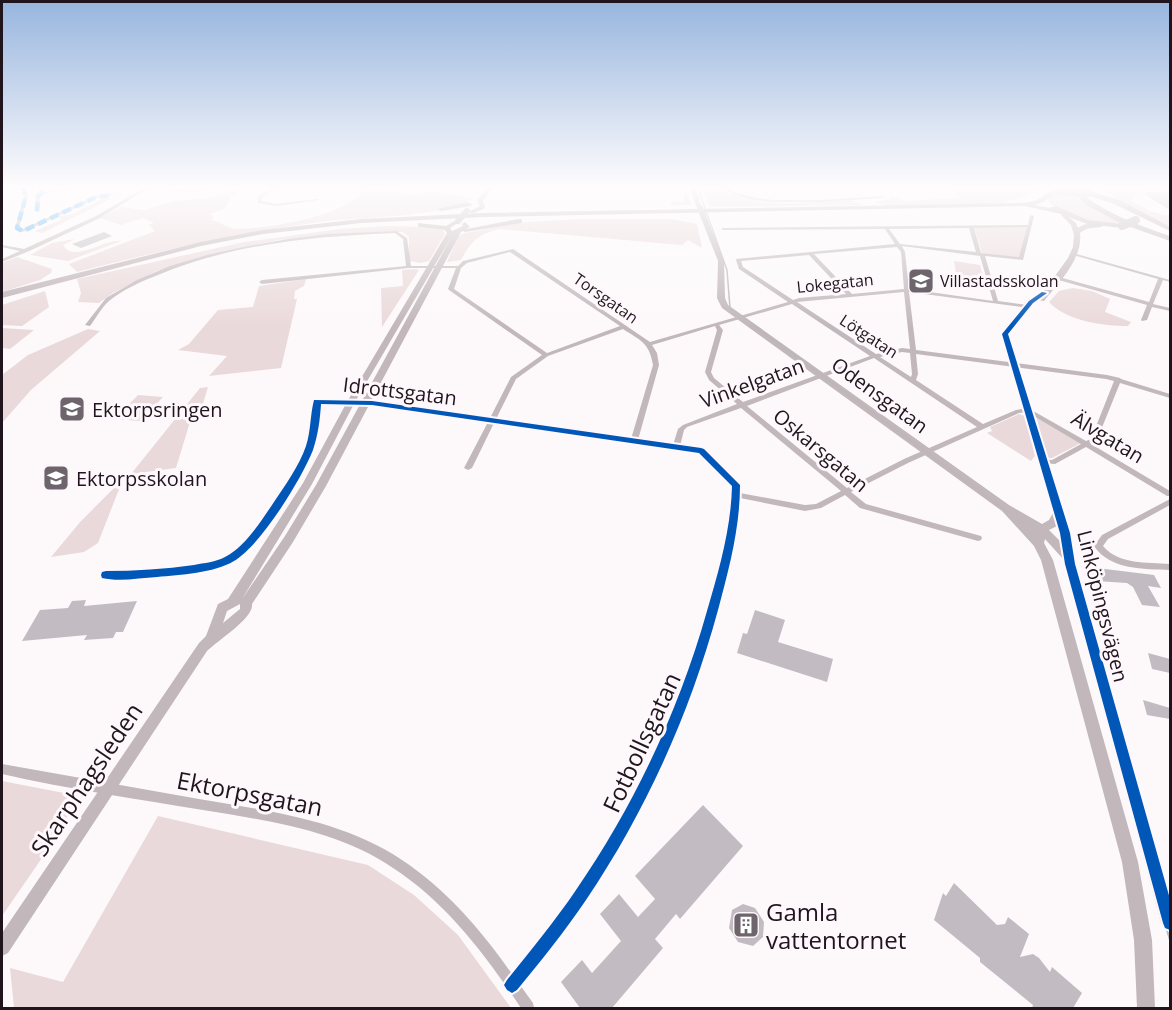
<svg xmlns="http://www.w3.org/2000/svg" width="1172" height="1010" font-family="'Open Sans',sans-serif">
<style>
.green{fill:#ead9da}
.building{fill:#c2bcc2}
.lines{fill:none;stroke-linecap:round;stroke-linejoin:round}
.street{fill:#c2b8bb;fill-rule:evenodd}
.secondary{fill:#c2b7ba;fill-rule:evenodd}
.highway{fill:#bfb3b8;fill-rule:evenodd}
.tram-far1{stroke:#bdb7ba;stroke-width:1.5}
.tram{stroke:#bdb7ba;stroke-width:2}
.secondary-bridge{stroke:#c2b7ba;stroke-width:6}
.highway-bridge{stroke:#bfb3b8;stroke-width:8}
.quiet{stroke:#3fa9f5;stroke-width:4.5;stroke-dasharray:9 4.5;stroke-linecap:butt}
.cycleway-casing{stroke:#fef8fc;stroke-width:4}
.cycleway{fill:#0057b8;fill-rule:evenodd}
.labels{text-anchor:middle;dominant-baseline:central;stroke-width:6;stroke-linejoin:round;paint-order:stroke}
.far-poi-label{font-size:16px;fill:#20151d;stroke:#fef8fc;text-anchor:start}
.far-street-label{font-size:16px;fill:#20151d;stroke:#fef8fc}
.street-label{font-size:20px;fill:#20151d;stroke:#fef8fc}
.poi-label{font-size:20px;fill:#20151d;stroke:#fef8fc;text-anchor:start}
.near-street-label{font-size:24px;fill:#20151d;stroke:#fef8fc}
.near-poi-label{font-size:24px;fill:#20151d;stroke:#fef8fc;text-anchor:start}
</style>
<rect width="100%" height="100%" fill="#fdf9fb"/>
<path class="green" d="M237,186H248L232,196L224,209L210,214L214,217L211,220C220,221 228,229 237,229C273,228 341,217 366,190L353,186H370L407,194L439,192L473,199C430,219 367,216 319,222C237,234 157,251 77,272L69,264L155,231L149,225L154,223L143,218L121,225L100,218L121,207L144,210L174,201L212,198Z
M948,186H1041L1026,196L999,204L893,208L874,202L892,199L890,196L904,201L961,198Z
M1096,186H1164L1166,189L1164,190L1138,192L1131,201L1152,212L1170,216V228Z
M723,188C744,211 820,201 850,200L863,205L709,207L704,189Z
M686,192L692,205L530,206L670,205L673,201L685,202L683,198Z
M1070,192L1091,207L1124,223C1105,227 1058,217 1048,200L1051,194Z
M98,197L113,198L42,233L35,231L61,220L60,216L73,214L103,198Z
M577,219H670L697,224L702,248L688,240L682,245L499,229C479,234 471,241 461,260L447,262L458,236L465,233L527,222Z
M389,226L432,227L443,230L445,234L429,261L421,263L409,261V237L402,232L278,240L244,247L157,271L113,293L99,303L78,302L81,293L77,279L244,242L340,229Z
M1027,226L1021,258L982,253L974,227Z
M75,239L63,245C74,264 105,238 121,241L68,261L30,255L52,243Z
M17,257L52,269L51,273L40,280L2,292V263Z
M954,261L980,265L984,283L957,280Z
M414,269L419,270L382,327L381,288L403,286L402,270Z
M306,279L304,286L295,291L294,299H297L281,368L209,376L227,356L178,350L189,344L218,310L253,307L259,286Z
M1073,288L1092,291L1110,299L1105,312L1131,322L1128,326C1104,326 1066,321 1049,302L1059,291Z
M45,291L49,307L22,326L2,325V305Z
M2,328L34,330L10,349L2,348Z
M88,329L100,331L31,390L2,423V375L28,355Z
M208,387L199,417L190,422L176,468L131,474L200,388Z
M138,395L163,397L140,421L115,419Z
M1019,414L1025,416L1035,456L1031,461L987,433L992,431L990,427Z
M1036,416L1081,443L1052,458H1047Z
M123,479L98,543L84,552L51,557L81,521Z
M2,781L64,793L71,803L64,826L2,916Z
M158,816L368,865L414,895L458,935L511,1008H14L10,968L63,982Z"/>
<path class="building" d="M1170,191V210L1142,193L1151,192Z
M104,232L112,236L81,248L72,244Z
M1089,567L1154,575L1161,588L1148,586L1160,607L1142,605L1133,587L1127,583L1096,581Z
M86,600L84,606L137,601L123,632H116L113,638L84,640L87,635L22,641L40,610L68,608L72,601Z
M755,610L785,620L778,642L833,659L827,682L737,653L743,633L747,634Z
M1148,653L1170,659V673L1152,669Z
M1143,700L1170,708V719L1147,715Z
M703,805L743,846L680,919L676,914L655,939L663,948L612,1008H580L561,982L582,960L592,973L621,941L600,914L619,894L638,917L655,899L635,876Z
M954,883L997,925L1005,924L1008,917L1029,934L1020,957L1033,954L1039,958L1050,972L1052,967L1082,993L1073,1008H1032L1033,1005L980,962V958L934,920L943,893L946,896Z
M743,904L755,908L764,922L763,937L753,946L738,942L729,928L732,910Z"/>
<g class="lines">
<path class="street" d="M20,186H24L28,196L19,227L23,229L95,196L113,194L115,195L97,198L23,232L15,228L24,196Z
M36,186H40L43,192L80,186H88L43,194L40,196L39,211L37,212L35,211L36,196L40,193Z
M147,186H152L100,218L27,252L2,262V259L20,251L2,247V245L24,249L96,216Z
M210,186H215L198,192L170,191L168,190L170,189L198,190Z
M275,186H279L261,198V201L276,204L317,199L319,200L276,206L258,203V197Z
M571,186H726L736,193L752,197L773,200H823L882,196L884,197L882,198L823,202H773L752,200L733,195L723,187H573Z
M1032,215L1034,216L1023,260L985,256L998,301L1028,305L1030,306V308L909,292L916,350L1107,375L1120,378L1121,379L1170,394V398L1120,383L1097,440L1091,444L1170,491V496H1167L1086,447L1055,464L1041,463L1039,461L1041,459L1052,460L1081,444L1027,412L1019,413L908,463L851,492L866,504L981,536L982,538L981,540L978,541L860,508L845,495L821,508L805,511L740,498C737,538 727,576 716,614C689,715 644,811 586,898C566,928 543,957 520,985L533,1003L534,1008H521C486,956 447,903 393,868C337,830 269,821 203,810C136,799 68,789 2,774V764C68,776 133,787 199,799C269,811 342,820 402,860C447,890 482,931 512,974C535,947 557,920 577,891C636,806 680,711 708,611C720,570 732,529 732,486L699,453L494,423L472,468L468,470L464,468L488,422L372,405L320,404C319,419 317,435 312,449C301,477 256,551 229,563C197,577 141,579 106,578L103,577L102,575L103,573L106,572C137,572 167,570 197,565C207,563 219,561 228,556C248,544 262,520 275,501C287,484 300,465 307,445C311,431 311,415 315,401H372L490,418L511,377L542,355L449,290L448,289L456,268H409L262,284L259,282L262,280L406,266L403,239L395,233C315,236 232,244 158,275C142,281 122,290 109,301C101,308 96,318 90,326L85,325L106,298L137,280L170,266L207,255L248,246L288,239L327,234L396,231L407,238L411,266H458L463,261L513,249L650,342L788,302L739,269L736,260V259L895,244L885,229L724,230H722V228L1028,225L1030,216ZM1027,227L1019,257L981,253L974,228ZM969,228L976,252L900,244L889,229ZM902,246L980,256L993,301L909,289L905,252ZM897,247L901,252L904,289L852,294L814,254ZM510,252L620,326L547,353L454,289L461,268L467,263ZM809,255L846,294L799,298L793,300L743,267L741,261ZM904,292L910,349L902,348L876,354L797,302ZM792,304L870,356L743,402L714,378L711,372L723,330L719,325ZM715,326L717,330L705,372L709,380L737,404L683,425L678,429L673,445L638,440L659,365L657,353L652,345ZM623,329C641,341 649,342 653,365L631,439L496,419L516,379L548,356ZM902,352L910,353L912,374L911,377L880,357ZM916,354L1106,379L1114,381L1091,439L1086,441L1028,408L1016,410L983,424L916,380L918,374ZM874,358L977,427L904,459L847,488L747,406ZM741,408L841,491L816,504L805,505L740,493L739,483L703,449L680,446L684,430L687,427Z
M1073,253L1170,280V282L1163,280L1153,304L1170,308V311L1152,307L1147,320L1142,321L1141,320L1147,305L1055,279V277H1059L1149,302L1158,279L1073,255Z
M1170,499V505L1108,539L1103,546C1119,565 1147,562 1170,564V570C1144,569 1110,570 1094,546L1102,535Z"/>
<path class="secondary" d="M489,186H495L483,200L485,208L474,213H470V211L480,206L477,200Z
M689,186H695L702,209L697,208Z
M1064,213L1076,223L1078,228C1085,223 1098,221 1105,225C1096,230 1090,225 1080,233C1083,259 1059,282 1044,301L1038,300L1034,304L1009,334L1070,533L1076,564L1170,895V932L1164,929L1161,923L1064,560L1045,539L1044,543L1053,560L1138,862L1152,940L1155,1008H1137L1134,940L1122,862L1041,560L1034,546L1002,511L722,308L717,298L718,261L701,218L704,216L707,218L724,261L725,298L728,305L1009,505L1042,524L1049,520L1053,513L1001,334L1028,300L1044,291L1068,258L1073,247L1074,235L1071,225L1061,215ZM1057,526L1061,542L1049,530Z
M456,220L461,221L450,228L452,231L463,226L462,224L465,222L470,227L461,232L326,486L293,542L252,604C254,618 218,640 207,651L8,953L2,956V933L199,643L206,636L218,604L228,599L303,483L347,402L447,233L443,228ZM453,234L316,485L285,536L242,599L312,484L355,402ZM240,604V609L223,623L227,611Z"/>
<path class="highway" d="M1065,186H1073C1101,212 1135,224 1170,236V241L1125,225L1122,228L1087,224L1061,214L1025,206L483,217L361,223L263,234L201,246L2,298V292L201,242L263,230L361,219L483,213L1016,203C1022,202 1031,203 1037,200C1047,195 1051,185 1064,191L1063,193C1049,195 1046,203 1034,205L1049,208L1056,206L1088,220L1122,224L1088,206Z
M1090,191L1120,200L1170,227V231L1114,204L1087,195V191Z
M468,202L472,204L471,206L441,211L437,209Z
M519,219H522V223L465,232L461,230Z
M418,223L446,226L450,228L446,230L421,227H418Z"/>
<path class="tram-far1" d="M697,186L727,270L730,308L1008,512"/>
<path class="tram" d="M1164,920L1170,940"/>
<path class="secondary-bridge" d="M700,208L704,218
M458,221L467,211"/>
<path class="highway-bridge" d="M1060,191L1090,193
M1122,226L1136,220"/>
<path class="quiet" d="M22,186L26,196L17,228L23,231L96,197L113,195
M37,211L38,196L42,193L38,186"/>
<defs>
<path id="cycleway" d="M1042,292L1047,293L1033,303L1008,334L1070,533L1075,564L1170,899V930L1165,928L1163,923L1065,564L1060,533L1002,334L1029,301Z
M314,400L372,401L701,448L704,449L740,485C740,528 729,569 718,610C690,713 646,811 586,900C565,931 541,961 517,990L512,993L507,990L504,985L507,980C531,950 555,921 576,890C635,804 679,710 707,611C719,570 731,529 732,486L699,453L372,405L321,404C320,420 318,435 313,450C301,480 261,545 234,561C214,573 180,575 157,577C140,578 119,582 102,578L101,575L102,572L106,571C135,571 165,569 194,565C204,563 216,562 225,557C246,546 261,521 274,502C286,484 299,466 306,446C311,431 310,415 314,400Z"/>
</defs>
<use href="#cycleway" class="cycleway-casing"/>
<use href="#cycleway" class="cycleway"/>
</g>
<linearGradient id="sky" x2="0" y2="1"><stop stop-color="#97b5de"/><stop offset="0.57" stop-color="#fefcfd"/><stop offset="1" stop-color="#fefcfd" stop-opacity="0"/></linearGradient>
<rect width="1172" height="327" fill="url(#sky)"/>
<defs>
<symbol id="school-square" viewBox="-11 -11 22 22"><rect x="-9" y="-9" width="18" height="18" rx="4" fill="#6d656b" stroke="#fef8fc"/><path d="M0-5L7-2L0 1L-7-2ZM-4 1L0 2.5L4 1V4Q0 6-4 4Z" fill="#fff"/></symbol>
<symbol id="building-square" viewBox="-11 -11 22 22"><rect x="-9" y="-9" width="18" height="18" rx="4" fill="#6d656b" stroke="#fef8fc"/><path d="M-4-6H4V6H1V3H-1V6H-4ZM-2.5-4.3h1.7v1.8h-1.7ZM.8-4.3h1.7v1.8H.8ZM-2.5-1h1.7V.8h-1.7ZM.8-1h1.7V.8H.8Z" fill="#fff"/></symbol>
</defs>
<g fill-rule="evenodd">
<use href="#school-square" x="906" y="266" width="30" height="30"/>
<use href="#school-square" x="57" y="394" width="30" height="30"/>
<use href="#school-square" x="41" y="463" width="30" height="30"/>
<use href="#building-square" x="731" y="910" width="30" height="30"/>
</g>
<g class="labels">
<g class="far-poi-label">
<text x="940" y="281">Villastadsskolan</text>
</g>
<g class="far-street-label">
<text transform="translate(835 283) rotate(-6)">Lokegatan</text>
<text transform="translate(606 298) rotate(35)">Torsgatan</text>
<text transform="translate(869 336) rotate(33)">Lötgatan</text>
</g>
<g class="street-label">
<text transform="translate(752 383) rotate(-20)">Vinkelgatan</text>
<text transform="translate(400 391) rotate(7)">Idrottsgatan</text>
<text transform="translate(880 395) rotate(36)">Odensgatan</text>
<text transform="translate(1108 437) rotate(31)">Älvgatan</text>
<text transform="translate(821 450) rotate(40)">Oskarsgatan</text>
<text transform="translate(1103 606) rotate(76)">Linköpingsvägen</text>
</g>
<g class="poi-label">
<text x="92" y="409">Ektorpsringen</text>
<text x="76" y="478">Ektorpsskolan</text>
</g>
<g class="near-street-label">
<text transform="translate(641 742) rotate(-65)">Fotbollsgatan</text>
<text transform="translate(86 779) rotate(-56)">Skarphagsleden</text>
<text transform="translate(250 793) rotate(11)">Ektorpsgatan</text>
</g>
<g class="near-poi-label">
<text x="766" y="911">Gamla<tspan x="766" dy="28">vattentornet</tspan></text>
</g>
</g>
<rect width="1172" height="1010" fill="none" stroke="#20151d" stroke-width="6"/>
</svg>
